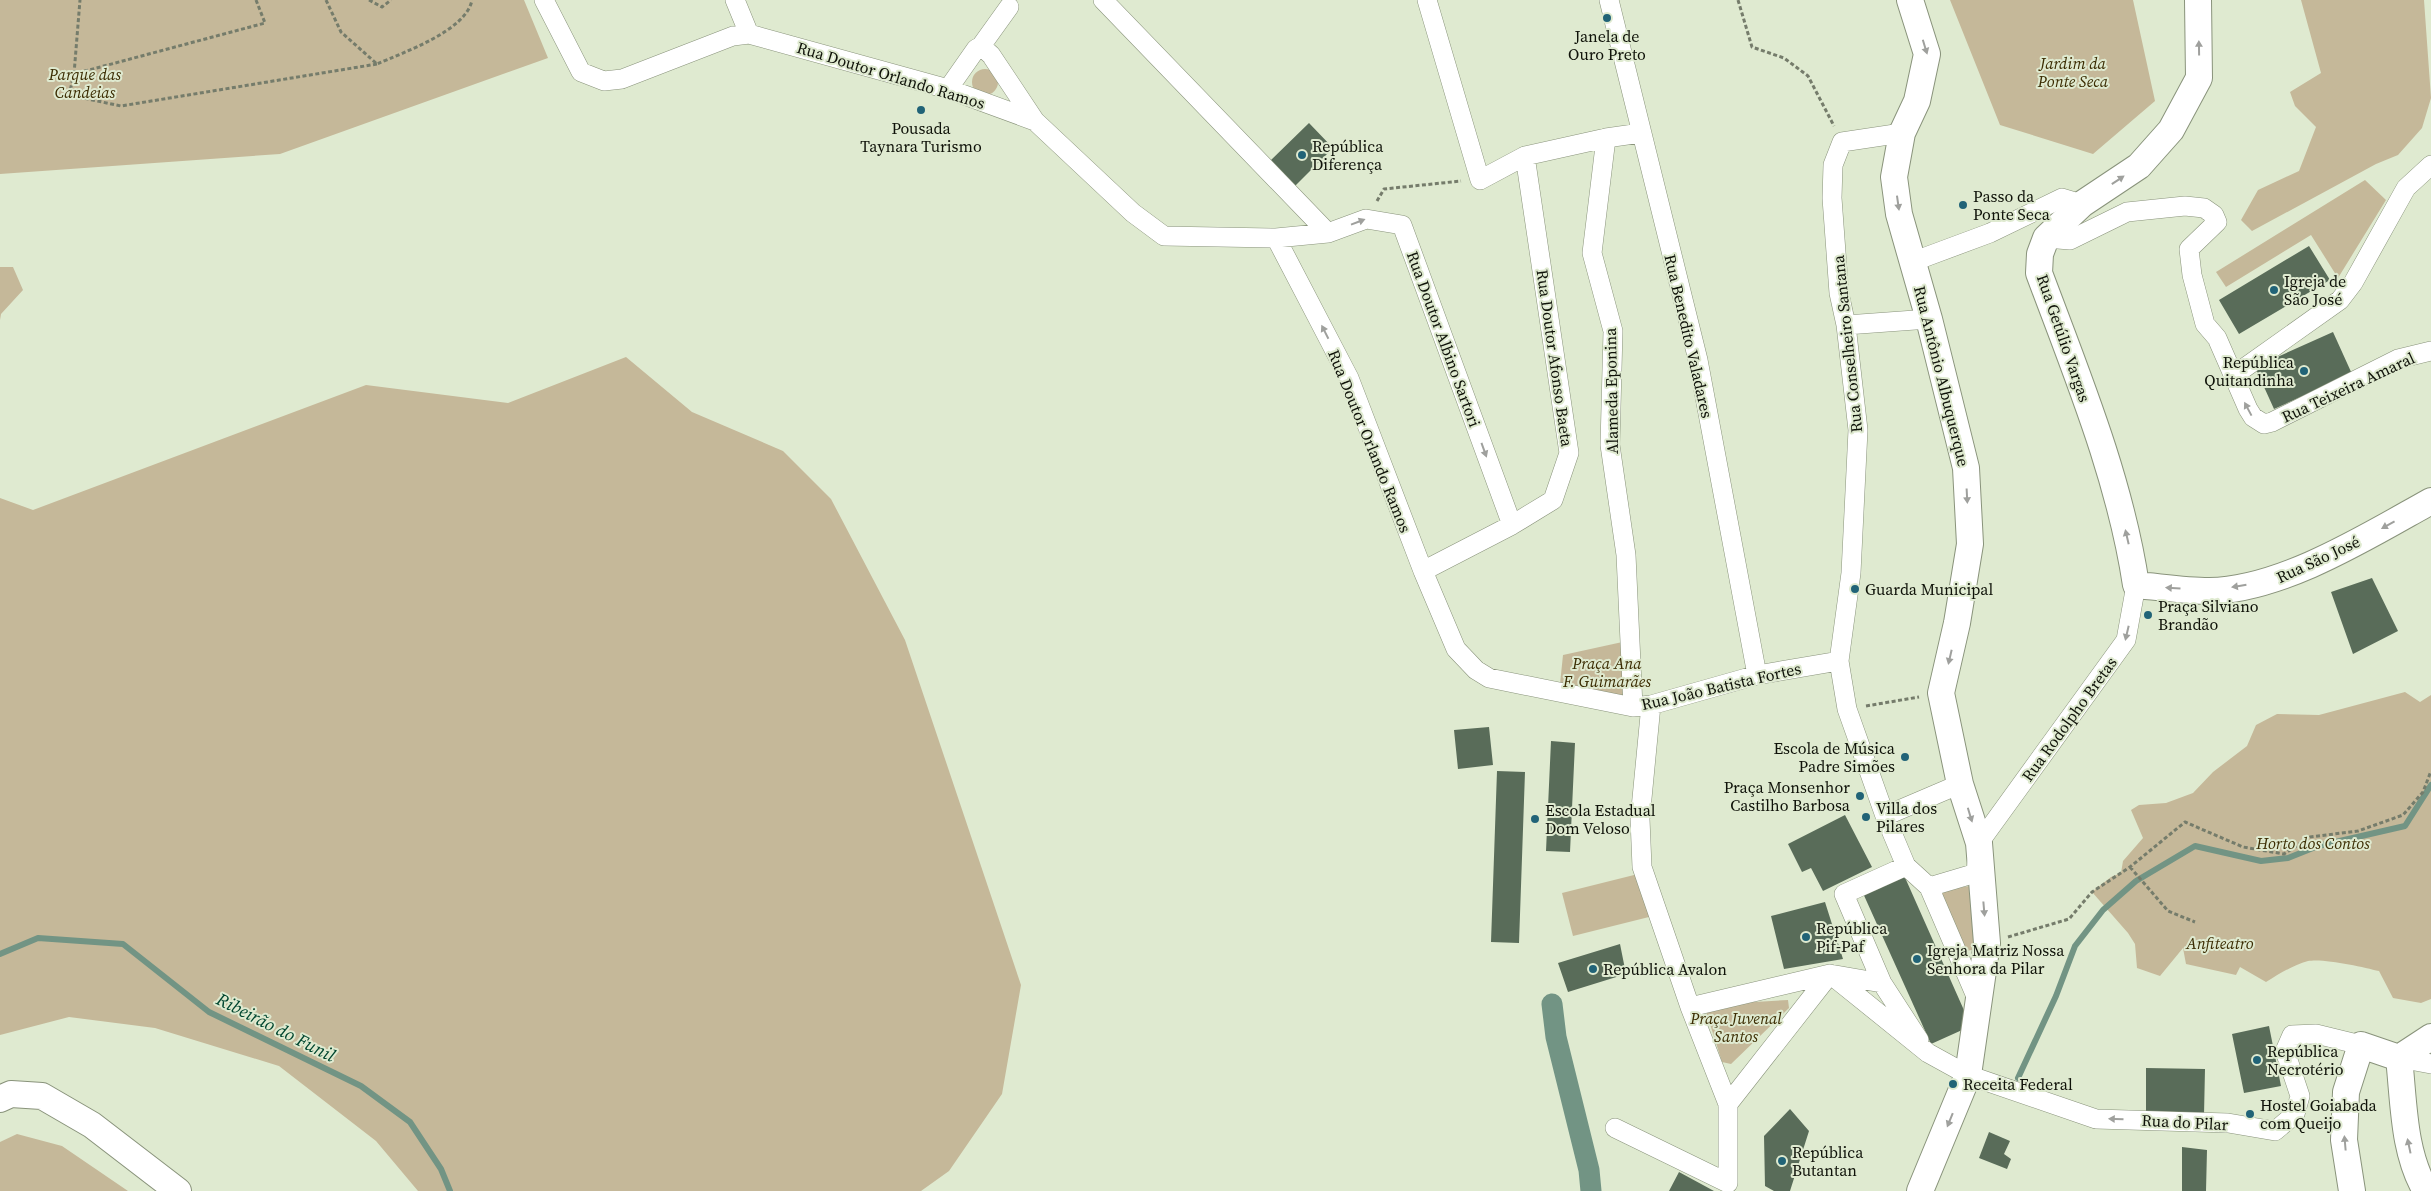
<svg xmlns="http://www.w3.org/2000/svg" width="2431" height="1191" font-family="'Source Serif 4',serif">
<style>
.green{fill:#c5b899}
.lines{fill:none;stroke-linecap:round;stroke-linejoin:round}
.stream{stroke:#729484;stroke-width:6}
.canal{stroke:#729484;stroke-width:21}
.building{fill:#596c59}
.street-casing{stroke:#89937b;stroke-width:20}
.secondary-casing{stroke:#89937b;stroke-width:28}
.path{stroke:#757c6b;stroke-width:3;stroke-dasharray:4 2.5;stroke-linecap:butt}
.street{stroke:#fff;stroke-width:19}
.secondary{stroke:#fff;stroke-width:26}
.oneway{fill:#9fa09d}
.poi-dot{fill:#216377;stroke:#dfead0;stroke-width:2}
.labels{text-anchor:middle;dominant-baseline:central;stroke-width:4;stroke-linejoin:round;paint-order:stroke}
.poi-label{font-size:16px;fill:#0f1209;stroke:#dfead0;text-anchor:start}
.park-label{font-size:16px;font-style:italic;fill:#3b2c02;stroke:#dfead0}
.street-label{font-size:16px;fill:#0f1209;stroke:#dfead0}
.water-label{font-size:18px;font-style:italic;fill:#00462f;stroke:#dfead0}
</style>
<rect width="100%" height="100%" fill="#dfead0"/>
<path class="green" d="M0,0H524L548,58L280,154L0,174Z
M1950,0H2133L2155,101L2093,154L2000,125Z
M2301,0H2424L2431,98L2422,128L2398,155L2376,164L2252,231L2241,220L2258,190L2299,171L2316,127L2295,106L2290,92L2321,73Z
M972 82a13 13 0 1 1 26 0a13 13 0 1 1-26 0Z
M2365,180L2386,200L2338,278L2311,235L2226,287L2216,272Z
M0,267H13L23,290L1,314L0,320Z
M626,357L692,412L783,451L831,499L905,640L1021,985L1002,1094L949,1171L921,1191H418L376,1141L279,1066L155,1028L69,1017L0,1035V498L33,510L366,385L508,403Z
M1627,641L1629,702L1560,684L1563,655Z
M2405,692L2420,702L2431,695V999L2421,1003L2393,998L2379,971C2363,967 2323,958 2308,961C2293,965 2279,974 2266,982L2240,967L2236,975L2186,964L2183,948L2160,976L2137,968L2135,944L2128,933L2092,892L2111,877L2121,873L2123,861L2143,838L2131,810L2139,805L2166,803L2193,793L2213,772L2247,746L2256,725L2277,714L2319,715Z
M1650,871L1661,914L1573,936L1562,893Z
M1987,883L1977,949L1966,951L1940,891Z
M1788,1000L1789,1008L1731,1064L1722,1062L1704,1005Z
M17,1134L62,1146L128,1191H0V1142Z"/>
<g class="lines">
<path class="stream" d="M0,954L38,938L123,944L209,1012L361,1086L410,1122L441,1169L450,1191
M2018,1078L2056,996L2075,946L2103,910L2136,881L2195,846L2261,861L2288,858L2318,846L2405,826L2431,785"/>
<path class="canal" d="M1552,1004L1556,1037L1589,1170L1591,1191"/>
</g>
<path class="building" d="M1309,123L1333,148L1295,186L1270,161Z
M2309,246L2330,280L2239,334L2219,300Z
M2333,332L2352,374L2274,409L2255,367Z
M2372,578L2398,631L2353,654L2331,592Z
M1489,727L1493,765L1458,769L1454,730Z
M1551,741L1575,743L1570,852L1546,851Z
M1497,771L1525,772L1519,943L1491,942Z
M1845,815L1872,867L1823,891L1811,868L1802,872L1788,844Z
M1903,873L1971,1026L1931,1044L1862,891Z
M1825,902L1843,959L1784,969L1771,916Z
M1620,944L1626,974L1568,992L1558,963Z
M2269,1026L2281,1086L2244,1093L2232,1034Z
M2146,1068L2205,1069L2204,1115L2146,1114Z
M1790,1109L1809,1131L1790,1191H1774L1765,1186L1764,1136Z
M1989,1132L2010,1141L2004,1154L2011,1159L2007,1169L1979,1158Z
M2182,1147L2207,1150L2206,1191H2182Z
M1679,1172L1714,1191H1669Z"/>
<g class="lines">
<defs>
<path id="street" d="M544,0L581,72L604,81L622,79L733,36L749,34L948,89L1035,121L1133,213L1164,236L1276,238L1328,233L1366,219L1402,225L1512,525
M735,0L749,34
M1103,0L1328,233
M1427,0L1480,180L1525,156L1606,138L1641,133
M1609,0L1698,360L1757,675
M981,46L1009,7
M948,89L976,49L981,46L991,55L1035,121
M1902,133L1842,142L1833,165L1832,198L1839,293L1846,325L1858,430L1851,573L1839,661L1847,709L1885,816L1906,866
M1606,138L1592,253L1613,331L1610,445L1626,555L1633,707
M1276,238L1349,378L1423,571L1456,649L1476,670L1489,678L1633,707L1651,705L1757,675L1839,661
M2046,238L2070,240L2127,212L2185,206L2204,208L2214,215L2217,222L2189,249L2192,275L2205,324L2217,338L2248,409L2253,417L2264,424L2272,422L2398,359L2431,351
M1912,262L1990,233L2062,198L2082,204
M1846,325L1929,319
M2233,376L2340,300L2353,283L2406,188L2431,165
M1423,571L1512,525L1553,500L1569,453L1525,156
M1885,816L1960,784
M1929,887L1978,1001
M1690,1007L1830,974L1882,983
M1919,1040L1882,983L1844,894L1906,866L1929,887L1976,873L1979,843L2126,640L2136,585
M2399,1058L2431,1064
M1728,1104L1830,974L1928,1053L1968,1075L2096,1119L2228,1123L2275,1131L2295,1114L2300,1096L2285,1051L2292,1035L2316,1034L2361,1045
M1615,1128L1728,1183V1104L1690,1007L1642,867L1640,819L1651,705"/>
<path id="secondary" d="M1910,0L1927,54L1917,101L1902,133L1894,177L1899,214L1929,319L1966,468L1970,544L1957,623L1941,693L1960,784L1979,843L1987,943L1968,1075L1920,1191
M2198,0L2199,78L2171,130L2139,166L2082,204L2046,238L2040,254L2039,273C2077,375 2120,478 2136,585C2160,587 2185,591 2209,591C2282,590 2368,536 2431,501
M2399,1058C2404,1103 2403,1152 2426,1191
M2399,1058L2431,1037
M0,1099L11,1094L42,1096L92,1125L178,1191
M2352,1191L2344,1140L2346,1092L2361,1045L2399,1058"/>
</defs>
<use href="#street" class="street-casing"/>
<use href="#secondary" class="secondary-casing"/>
<path class="path" d="M256,0L265,23L74,74L69,95L121,106L377,64
M326,0L341,32L377,64C404,52 466,31 472,0
M369,0L382,7L391,0
M1738,0L1752,47L1784,58L1808,76L1834,126
M74,74L80,0
M1377,201L1384,189L1461,181
M1866,706L1919,697
M2130,867L2168,911L2195,922
M2008,937L2069,919L2092,892L2130,867L2185,822L2243,847L2284,854L2310,837L2358,831L2403,815L2423,792L2431,771"/>
<use href="#street" class="street"/>
<use href="#secondary" class="secondary"/>
</g>
<defs><path id="oneway-solid" d="M-6-.8H1V-3.2L6.5 0L1 3.2V.8H-6Z" transform="scale(1.25)"/></defs>
<g class="oneway">
<use href="#oneway-solid" transform="translate(1925 47) rotate(73)"/>
<use href="#oneway-solid" transform="translate(2199 48) rotate(-91)"/>
<use href="#oneway-solid" transform="translate(2118 180) rotate(-34)"/>
<use href="#oneway-solid" transform="translate(1898 203) rotate(82)"/>
<use href="#oneway-solid" transform="translate(1358 222) rotate(-21)"/>
<use href="#oneway-solid" transform="translate(1325 332) rotate(-117)"/>
<use href="#oneway-solid" transform="translate(2248 409) rotate(-118)"/>
<use href="#oneway-solid" transform="translate(1484 450) rotate(70)"/>
<use href="#oneway-solid" transform="translate(1967 496) rotate(87)"/>
<use href="#oneway-solid" transform="translate(2388 525) rotate(151)"/>
<use href="#oneway-solid" transform="translate(2127 537) rotate(-103)"/>
<use href="#oneway-solid" transform="translate(2239 586) rotate(171)"/>
<use href="#oneway-solid" transform="translate(2173 588) rotate(-176)"/>
<use href="#oneway-solid" transform="translate(2127 633) rotate(103)"/>
<use href="#oneway-solid" transform="translate(1950 657) rotate(103)"/>
<use href="#oneway-solid" transform="translate(1970 815) rotate(73)"/>
<use href="#oneway-solid" transform="translate(1984 909) rotate(85)"/>
<use href="#oneway-solid" transform="translate(2116 1119) rotate(-178)"/>
<use href="#oneway-solid" transform="translate(1950 1120) rotate(112)"/>
<use href="#oneway-solid" transform="translate(2345 1143) rotate(-95)"/>
<use href="#oneway-solid" transform="translate(2409 1146) rotate(-102)"/>
</g>
<g class="poi-dot">
<circle cx="1607" cy="18" r="5"/>
<circle cx="921" cy="110" r="5"/>
<circle cx="1302" cy="155" r="5"/>
<circle cx="1963" cy="205" r="5"/>
<circle cx="2274" cy="290" r="5"/>
<circle cx="2304" cy="371" r="5"/>
<circle cx="1855" cy="589" r="5"/>
<circle cx="2148" cy="615" r="5"/>
<circle cx="1905" cy="757" r="5"/>
<circle cx="1860" cy="796" r="5"/>
<circle cx="1866" cy="817" r="5"/>
<circle cx="1535" cy="819" r="5"/>
<circle cx="1806" cy="937" r="5"/>
<circle cx="1917" cy="959" r="5"/>
<circle cx="1593" cy="969" r="5"/>
<circle cx="2257" cy="1060" r="5"/>
<circle cx="1953" cy="1084" r="5"/>
<circle cx="2250" cy="1114" r="5"/>
<circle cx="1782" cy="1161" r="5"/>
</g>
<g class="labels">
<g class="poi-label">
<text x="1607" y="36" text-anchor="middle">Janela de<tspan x="1607" dy="18">Ouro Preto</tspan></text>
<text x="921" y="128" text-anchor="middle">Pousada<tspan x="921" dy="18">Taynara Turismo</tspan></text>
<text x="1312" y="146">República<tspan x="1312" dy="18">Diferença</tspan></text>
<text x="1973" y="196">Passo da<tspan x="1973" dy="18">Ponte Seca</tspan></text>
<text x="2284" y="281">Igreja de<tspan x="2284" dy="18">São José</tspan></text>
<text x="2294" y="362" text-anchor="end">República<tspan x="2294" dy="18">Quitandinha</tspan></text>
<text x="1865" y="589">Guarda Municipal</text>
<text x="2158" y="606">Praça Silviano<tspan x="2158" dy="18">Brandão</tspan></text>
<text x="1895" y="748" text-anchor="end">Escola de Música<tspan x="1895" dy="18">Padre Simões</tspan></text>
<text x="1850" y="787" text-anchor="end">Praça Monsenhor<tspan x="1850" dy="18">Castilho Barbosa</tspan></text>
<text x="1876" y="808">Villa dos<tspan x="1876" dy="18">Pilares</tspan></text>
<text x="1545" y="810">Escola Estadual<tspan x="1545" dy="18">Dom Veloso</tspan></text>
<text x="1816" y="928">República<tspan x="1816" dy="18">Pif-Paf</tspan></text>
<text x="1927" y="950">Igreja Matriz Nossa<tspan x="1927" dy="18">Senhora da Pilar</tspan></text>
<text x="1603" y="969">República Avalon</text>
<text x="2267" y="1051">República<tspan x="2267" dy="18">Necrotério</tspan></text>
<text x="1963" y="1084">Receita Federal</text>
<text x="2260" y="1105">Hostel Goiabada<tspan x="2260" dy="18">com Queijo</tspan></text>
<text x="1792" y="1152">República<tspan x="1792" dy="18">Butantan</tspan></text>
</g>
<g class="park-label">
<text x="2073" y="63">Jardim da<tspan x="2073" dy="18">Ponte Seca</tspan></text>
<text x="85" y="74">Parque das<tspan x="85" dy="18">Candeias</tspan></text>
<text x="1607" y="663">Praça Ana<tspan x="1607" dy="18">F. Guimarães</tspan></text>
<text x="2313" y="843">Horto dos Contos</text>
<text x="2220" y="943">Anfiteatro</text>
<text x="1736" y="1018">Praça Juvenal<tspan x="1736" dy="18">Santos</tspan></text>
</g>
<g class="street-label">
<text transform="translate(891 75) rotate(17)">Rua Doutor Orlando Ramos</text>
<text transform="translate(1689 336) rotate(77)">Rua Benedito Valadares</text>
<text transform="translate(2064 338) rotate(71)">Rua Getúlio Vargas</text>
<text transform="translate(1444 339) rotate(70)">Rua Doutor Albino Sartori</text>
<text transform="translate(1847 344) rotate(-96)">Rua Conselheiro Santana</text>
<text transform="translate(1555 358) rotate(82)">Rua Doutor Afonso Baeta</text>
<text transform="translate(1942 376) rotate(76)">Rua Antônio Albuquerque</text>
<text transform="translate(2348 387) rotate(-25)">Rua Teixeira Amaral</text>
<text transform="translate(1611 391) rotate(-91)">Alameda Eponina</text>
<text transform="translate(1370 441) rotate(68)">Rua Doutor Orlando Ramos</text>
<text transform="translate(2318 559) rotate(-25)">Rua São José</text>
<text transform="translate(1721 686) rotate(-13)">Rua João Batista Fortes</text>
<text transform="translate(2069 719) rotate(-54)">Rua Rodolpho Bretas</text>
<text transform="translate(2185 1122) rotate(3)">Rua do Pilar</text>
</g>
<g class="water-label">
<text transform="translate(276 1027) rotate(27)">Ribeirão do Funil</text>
</g>
</g>
</svg>
